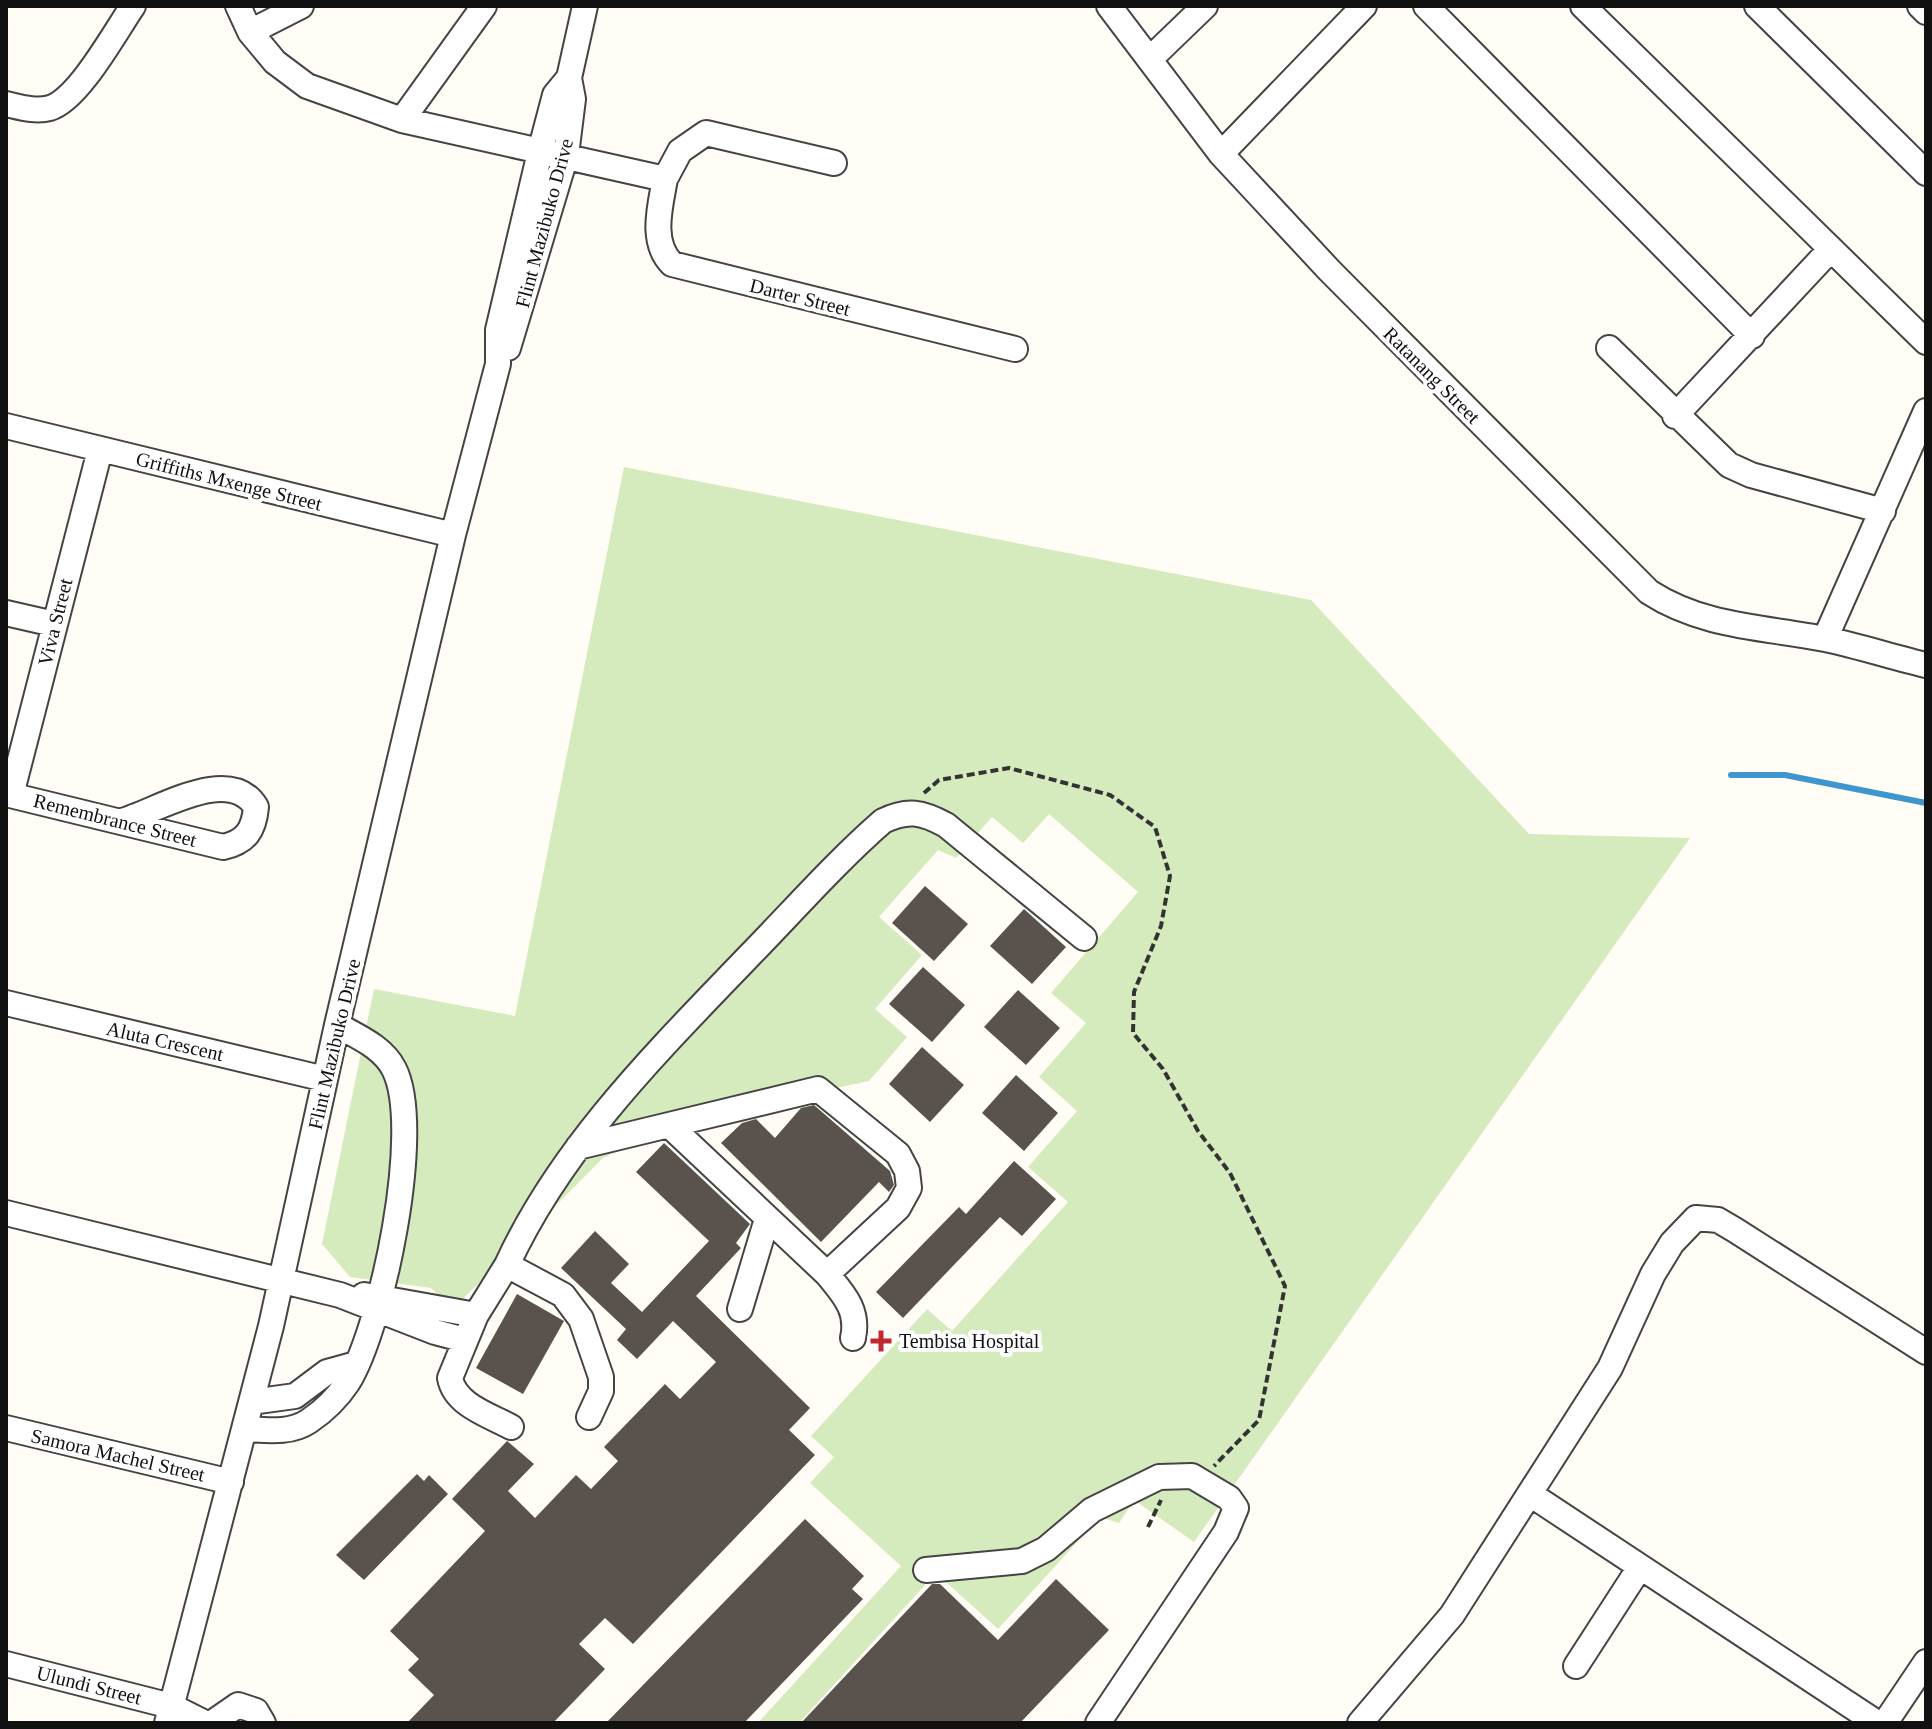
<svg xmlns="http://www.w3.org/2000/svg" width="1932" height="1729" font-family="Georgia,serif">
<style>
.green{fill:#d5ebbd}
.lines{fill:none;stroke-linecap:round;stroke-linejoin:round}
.stream{stroke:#3f96cf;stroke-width:6}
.building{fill:#5a524d}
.minor-casing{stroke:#444;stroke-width:28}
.path{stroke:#333;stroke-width:4;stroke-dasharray:8 4;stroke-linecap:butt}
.minor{stroke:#fff;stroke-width:24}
.poi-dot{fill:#c4262e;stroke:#fff;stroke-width:3}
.labels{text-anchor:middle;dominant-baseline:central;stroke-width:8;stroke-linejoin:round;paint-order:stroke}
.street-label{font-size:20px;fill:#111;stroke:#fff}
.poi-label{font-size:20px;fill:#111;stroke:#fff;text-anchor:start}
</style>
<rect width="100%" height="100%" fill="#fffdf5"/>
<path class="green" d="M624,467L1311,600L1529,834L1690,838L1194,1542L1134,1500L1119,1523L1100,1517L998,1629L936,1573L799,1723H758L901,1566L810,1483L834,1457L811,1436L927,1309L952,1331L1068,1202L1028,1167L1077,1111L1039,1077L1086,1023L1051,993L1138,892L1049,814L1023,843L992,817L956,858L938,850L879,917L922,955L875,1009L907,1037L869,1081L689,1119L603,1158L453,1309L431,1288L350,1277L322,1244L374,989L515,1016Z"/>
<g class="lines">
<path class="stream" d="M1731,775H1785L1926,803"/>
</g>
<path class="building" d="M925,886L968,924L934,961L892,923Z
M1024,909L1066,947L1032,984L990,946Z
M923,967L965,1005L932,1042L889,1004Z
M1018,990L1060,1028L1026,1065L984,1027Z
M922,1047L964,1085L930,1122L889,1084Z
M1016,1075L1058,1113L1024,1151L982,1113Z
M814,1105L890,1171L894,1185L889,1192L879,1182L821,1242L721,1143L742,1123L756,1119L775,1138L801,1108Z
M664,1143L750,1224L736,1243L741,1248L696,1296L810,1408L789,1430L815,1455L633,1644L605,1618L579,1644L605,1669L553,1723H407L434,1695L408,1670L419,1659L390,1631L485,1531L452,1499L507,1441L534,1464L508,1491L535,1518L576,1475L591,1489L618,1461L604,1447L665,1384L680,1399L716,1362L673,1321L637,1359L617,1340L626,1329L561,1268L595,1231L629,1264L611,1283L642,1312L709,1241L636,1172Z
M1014,1161L1056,1199L1022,1236L1000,1217L903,1318L876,1292L959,1207L966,1214Z
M517,1294L564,1321L523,1394L476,1368Z
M417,1474L424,1481L429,1475L448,1494L364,1580L336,1555Z
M805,1519L864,1576L852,1589L863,1599L744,1723H606Z
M1056,1579L1109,1630L1020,1723H801L932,1584H940L998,1640Z"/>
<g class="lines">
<defs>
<path id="minor" d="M238,6L250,32L275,62L307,86L402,120L665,179C660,207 650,242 672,264L1015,349
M1109,6L1221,154L1329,270L1649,592C1703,627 1764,627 1825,639C1859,646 1892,657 1926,665
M1426,6L1752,336
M1583,6L1926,342
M1757,6L1926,173
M1920,6L1926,12
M250,32L301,6
M1150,59L1205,6
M6,104C20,107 35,112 50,108C79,99 115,32 133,6
M402,120L484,6
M1221,154L1364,6
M665,179L680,151L706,133L834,163
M508,348L566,155L573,99L569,78L585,6
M1609,348L1729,465L1751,475L1883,511
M1675,416L1829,251
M6,426L453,535
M6,613L54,624
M1825,639L1926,411
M6,794L223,847C246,842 254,830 256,807C230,764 159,810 122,821
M11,795L100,450
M6,1003L325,1079
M669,1125L818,1089L898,1154L907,1171L909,1188L898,1208L827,1274
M578,1147L669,1125L827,1274C844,1295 859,1310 853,1338
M6,1213L340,1295L435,1332L465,1340
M507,1265C562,1145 660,1049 750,955C794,910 836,862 883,821C908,809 922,812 946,825L1084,938
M364,1295L476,1315
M740,1309L767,1219
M252,1402L295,1396L327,1372L356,1364
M511,1427C489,1415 455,1405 450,1378L476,1315L507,1265L563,1295L581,1319L601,1377V1391L589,1417
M6,1428L231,1482
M244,1429C266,1430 290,1434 309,1421C324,1411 338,1397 348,1382C382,1327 424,1128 394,1069C383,1047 358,1037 337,1025
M1530,1494L1877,1723
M926,1570L1022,1561L1046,1549L1092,1510L1159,1477L1192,1476L1229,1498L1236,1508L1226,1532L1098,1723
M6,1664L171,1706L205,1723
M1576,1666L1640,1567
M167,1723L271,1326L337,1025L453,535L498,364V330L541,148L555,95L569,78
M212,1723L238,1705L256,1711L263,1723
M1360,1723L1452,1615L1610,1368L1653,1274L1672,1243L1696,1218L1718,1220L1735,1230L1926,1352
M1885,1723L1926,1662"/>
</defs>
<use href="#minor" class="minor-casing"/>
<path class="path" d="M924,793L939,780L1009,768L1110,795L1155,827L1170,876L1161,926L1134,992L1133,1033L1163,1069L1198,1131L1230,1173L1285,1286L1259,1420L1214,1466
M1148,1527L1161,1500"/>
<use href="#minor" class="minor"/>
</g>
<path class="poi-dot" d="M877 1329h8v8h8v8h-8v8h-8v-8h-8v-8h8z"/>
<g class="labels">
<g class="street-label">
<text transform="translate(544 223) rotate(-75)">Flint Mazibuko Drive</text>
<text transform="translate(800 297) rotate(14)">Darter Street</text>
<text transform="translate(1432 375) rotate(45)">Ratanang Street</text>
<text transform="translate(229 481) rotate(14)">Griffiths Mxenge Street</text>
<text transform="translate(55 622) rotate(-76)">Viva Street</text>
<text transform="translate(115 820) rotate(14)">Remembrance Street</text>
<text transform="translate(165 1041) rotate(13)">Aluta Crescent</text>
<text transform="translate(334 1044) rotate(-77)">Flint Mazibuko Drive</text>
<text transform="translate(118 1455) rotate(13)">Samora Machel Street</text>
<text transform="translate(89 1685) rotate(14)">Ulundi Street</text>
</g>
<g class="poi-label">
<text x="899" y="1341">Tembisa Hospital</text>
</g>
</g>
<rect width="1932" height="1729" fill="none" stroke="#111111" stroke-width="16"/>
</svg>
